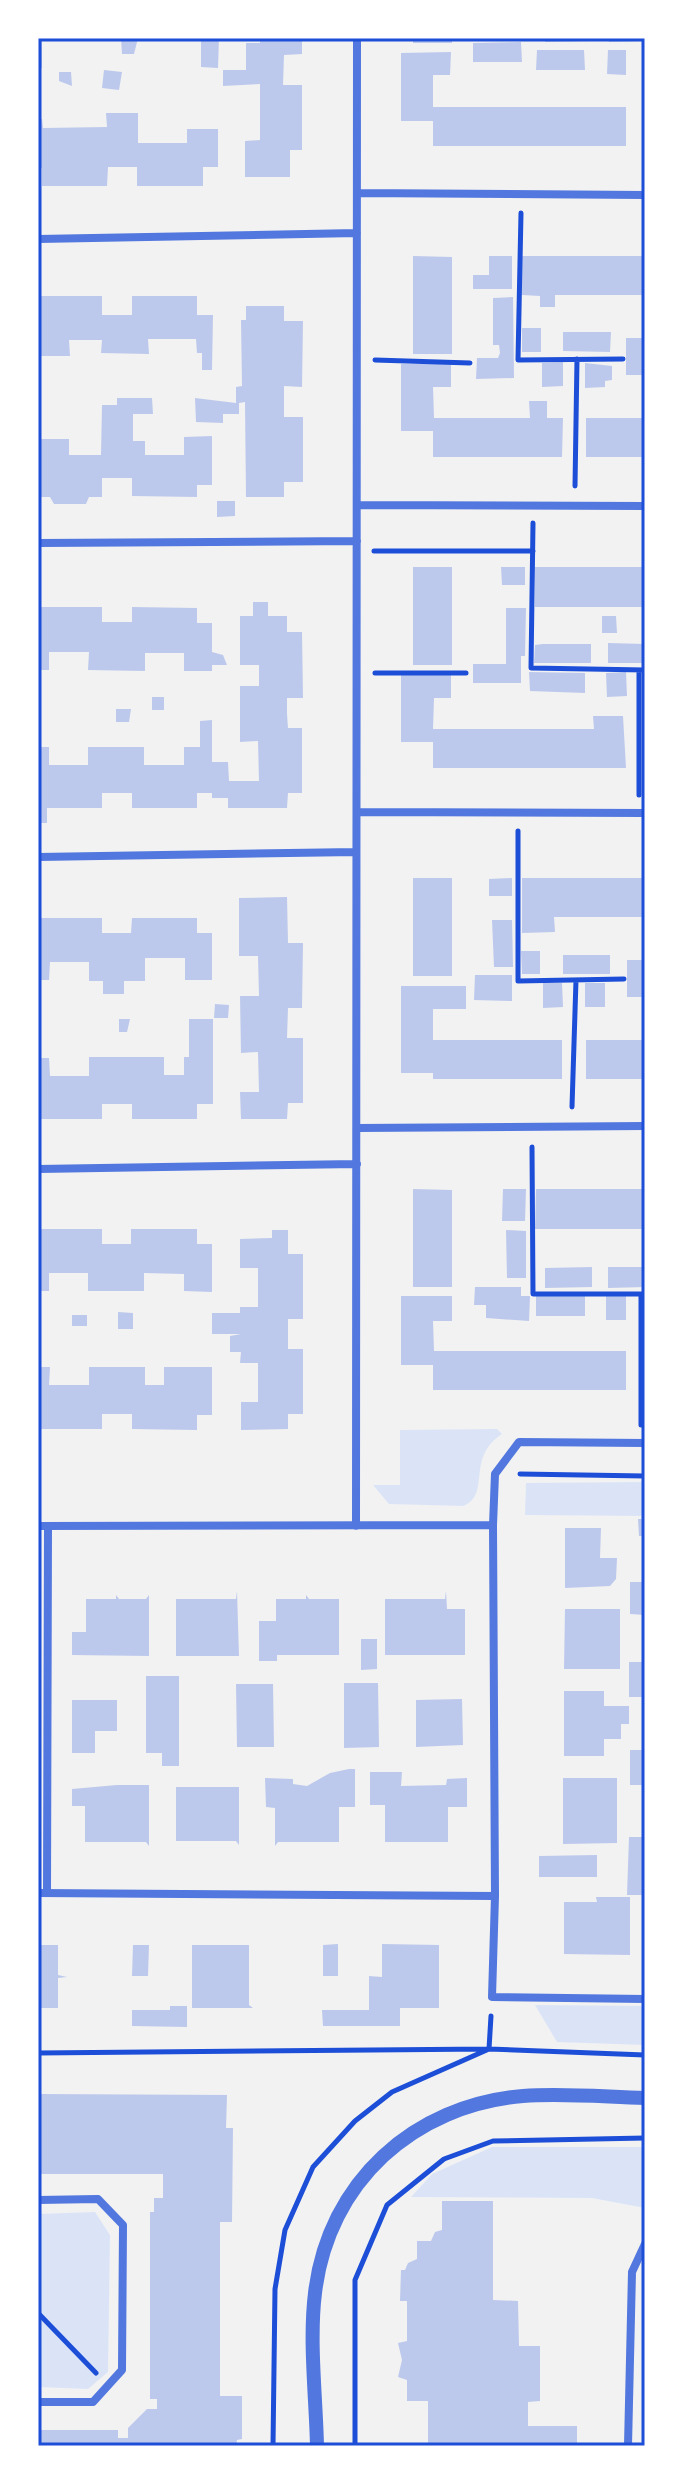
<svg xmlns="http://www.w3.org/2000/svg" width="683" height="2484" font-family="Commissioner,sans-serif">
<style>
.green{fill:#dbe4f7}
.building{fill:#bdc9ec}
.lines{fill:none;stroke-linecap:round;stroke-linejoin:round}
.path{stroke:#1d4ed8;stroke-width:5}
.minor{stroke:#5277de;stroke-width:8}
.tertiary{stroke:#5277de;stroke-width:14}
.neatline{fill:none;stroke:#1d4ed8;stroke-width:3}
</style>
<rect width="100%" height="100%" fill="#f2f2f2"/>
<path class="green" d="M497 1429 502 1434C465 1458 492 1495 463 1506L389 1504 373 1485H400V1430Z
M645 1482V1516L525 1515 526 1483Z
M535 2005 645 2006V2045L557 2042Z
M492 2147H645V2208L592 2198 411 2197 432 2174Z
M95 2212 110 2235 108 2372 88 2389 38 2387V2214Z"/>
<path class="building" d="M38 38H42V68H38Z
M121 38H138L134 54H122Z
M201 38H219L218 68 201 67Z
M260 38 302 39V54L284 55 283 85H302V150H290V177H245V141L260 140V84L223 86V70H246V43H260Z
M413 38H452V43H413Z
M545 38H592V41L545 42Z
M608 38H645V41L609 42Z
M521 42 522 62H473V43Z
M537 50H584L585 70H536Z
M608 50H626V75L607 74Z
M451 52 450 75H433V107H626V146H433V121H401V53Z
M104 70 122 72 119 90 102 88Z
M59 72H71L72 86 59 81Z
M106 113H138V143H187V129H218V167H203V186H137V167H108L107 186H42V168H38V119H42L43 128 107 127Z
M413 256 452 257V354H413Z
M489 256H512V289H473V275H489Z
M522 256H645V295H555V307H540V296L522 295Z
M38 296H102V315H132V296H197V315H213L212 370H202V353H197L196 339H148L149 354 101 353 102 340H69L70 356H38Z
M513 297 514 378 476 379 477 358H498L500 353 499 345H493V298Z
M246 306H284V321H303L302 387 284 386V417H303V482H284V497H246L245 402 239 403V414H223V423L196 422 195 398 236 403V387L242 386 241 320H246Z
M522 328H541V352H522Z
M563 332H611L610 352 563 351Z
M626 338H645V375H626Z
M563 362V386L542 387V363Z
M585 363 612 366V380L605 381V387L585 388Z
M401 364H451V387H433L434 418H530L529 401H547V418H563L562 457H433V431H401Z
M117 398H152L153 414H133V441H145V455H184V437L212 436V485H197V497L132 496V478H102V497H89L86 504H54L50 497H38V439H69V455H101L102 405H117Z
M586 418H645V457H586Z
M217 501H235V516L217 517Z
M413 567H452V665H413Z
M501 567H525V585H502Z
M535 567H645V607H535Z
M253 602H268V616H287V632H302L303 698H287V714L288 728H302V793H288L287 808H228V798H212V793H197V808H132V793H102V808H47V823H38V747H49V765H88V747H144V765H184V747H200V721L212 720V762H228L229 781H259L258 741 240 742V686H259V665H240V616H253Z
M38 607H102V622H132V607L197 608V623H212V652L223 655 227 665H212V671H184V653H145V671L88 670 89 652H49V670H38Z
M506 608H526L525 656H521V683H473V664H506Z
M602 616H616L617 633H602Z
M608 643 645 644V663H608Z
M543 644H591V663H534L535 645Z
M529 672 585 673V693L530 691Z
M626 672 627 696 607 697 606 673Z
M401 675H451V698H434L433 729H594L593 716H623L626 768H433V742H401Z
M152 697H164V710H152Z
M116 709H131L129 722H116Z
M413 878H452V976H413Z
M512 878V896H489V879Z
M522 878H645V917H554L555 932 522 933Z
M287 897 288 943H303L302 1008H288L287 1038H303V1103H288L287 1119H241L240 1092H259L258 1052 241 1053 240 996H259L258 956H239V898Z
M38 918H102V933H131L132 918H197V933H212V980H185V958H145V981H124V994H103V981H89V962H50L49 980H38Z
M492 920H512L513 967H494Z
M521 951H540V974H522Z
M563 955H610V974H563Z
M627 960H645V997H627Z
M475 975H512V1001L474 1000Z
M543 983H562L563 1007 543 1008Z
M585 983H605V1007H585Z
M401 986H466V1009H433V1040H562V1079H433V1073H401Z
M215 1004 229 1005 228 1018H214Z
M119 1019H130L127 1032H119Z
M189 1019H213V1104H197V1119H132V1104H102V1119H38V1058H49L50 1076H89V1057H164V1075H184V1057H189Z
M586 1040H645V1079H586Z
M413 1189 452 1190V1287H413Z
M503 1189H526L525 1221H502Z
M536 1189H645V1229H535Z
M38 1229H102V1244H131V1229H197V1244H212V1292L184 1291V1274L144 1273V1291H88V1273H49V1291H38Z
M272 1230H288V1254H303V1319H288V1349H303V1414H288V1429L241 1430V1402H258V1363H240L241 1352H230V1336L241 1334H212V1313H240V1307H258V1268H240V1239L272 1238Z
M506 1230 526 1231V1278H507Z
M592 1267V1287L545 1288V1268Z
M608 1267H645V1287L608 1288Z
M475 1287H521V1296H530L529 1321 486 1318V1305H474Z
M401 1296H452V1321H433L434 1351H626V1390H433V1365H401Z
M536 1296H585V1316H536Z
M606 1296H626V1320H606Z
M118 1312 133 1313V1329H118Z
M72 1315H87V1326H72Z
M38 1367H50L49 1385H89V1367H145V1385H164V1367H212V1415H197V1430L132 1429V1414H102V1429H38Z
M638 1519H645V1536H639Z
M565 1528H601L600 1558H617L616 1579 610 1586 565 1588Z
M630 1582H645V1615L630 1614Z
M237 1591 239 1656H176V1599H236Z
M446 1591 447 1609H465V1655H385V1599H445Z
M116 1595 119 1599H146L149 1595V1656L72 1655V1632H86V1599H116Z
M306 1595 309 1599H339V1655H277V1661H259V1621H276V1599H306Z
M565 1609H620V1669H564Z
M361 1639H377V1669L361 1670Z
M629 1662H645V1697H629Z
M146 1676H179V1766H162V1753H146Z
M344 1683H378L379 1747 344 1748Z
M236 1684H273L274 1747H237Z
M564 1691H604V1706H629V1724H621V1739H604V1756H564Z
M462 1699 463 1745 416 1747V1700Z
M72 1700H117V1731H95V1753H72Z
M630 1750H645V1785H630Z
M349 1769H355V1807H339V1842H278L275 1846V1808L266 1807 265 1778 293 1779V1784L307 1786 330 1773Z
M370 1772H402L401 1786 446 1785 447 1779 467 1778V1807H448V1842H385V1805H370Z
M563 1778H617V1843L563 1844Z
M117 1785H149V1846L146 1842H85V1806H72V1789Z
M176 1787H239V1845L236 1841H176Z
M629 1837H645V1895H627Z
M597 1855V1877H539V1856Z
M596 1897H630V1955L564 1954V1902H597Z
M338 1944V1976H323V1945Z
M382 1944 439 1945V2008H400V2026H323L322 2010H369V1976L382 1977Z
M38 1945H58V1975L67 1977 58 1978V2008H38Z
M133 1945H149L148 1976H132Z
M192 1945H249V2005L253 2008H192Z
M170 2006H187V2027L132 2026V2010H170Z
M41 2094 227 2095 226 2128H233L232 2222H220V2396H242V2439L237 2440 236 2446H38V2430H118V2438H128V2428L147 2409H157V2399H150V2212H154V2198H163V2174H41L38 2117Z
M442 2201H493V2300L518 2301 519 2346H540V2401L528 2402V2426H577V2446H398V2443H428V2401H407V2380L398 2377 402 2360 398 2343 407 2341V2301H400L401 2270H405L408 2263 417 2259V2241H431L435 2232 442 2230Z"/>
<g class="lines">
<path class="path" d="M521 213 518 360 623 359
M375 360 470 363
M575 486 577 359
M533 523 531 668 645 670
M374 551H533
M639 670V795
M375 673H466
M518 831V981L624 979
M572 1107 576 980
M532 1147 533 1294H645
M641 1294V1425
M520 1474 645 1476
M38 2053 489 2049 491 2016
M38 2313 96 2373
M273 2446 275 2289 285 2230 313 2167 355 2121 392 2092 489 2049 645 2055
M355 2446V2280L387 2205 444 2159 493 2141 645 2138"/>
<path class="minor" d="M357 193 645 195
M38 239 357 233
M357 505 645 506
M38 543 357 541
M357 812 645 813
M38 857 356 852
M357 1128 645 1126
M38 1169 357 1164
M493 1525 495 1896 492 1997 645 1999
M38 1526 493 1525 495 1474 519 1442 645 1443
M356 1526 357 38
M47 1892 48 1526
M38 1893 495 1896
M38 2200 98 2199 123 2225 122 2370 93 2402H38
M628 2446 632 2272 645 2244"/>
<path class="tertiary" d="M317 2446C316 2398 309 2341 315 2293 328 2182 414 2105 523 2096 563 2093 605 2097 645 2098"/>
</g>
<rect width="683" height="2484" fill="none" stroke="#ffffff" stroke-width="80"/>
<rect x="40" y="40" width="603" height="2404" class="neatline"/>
</svg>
